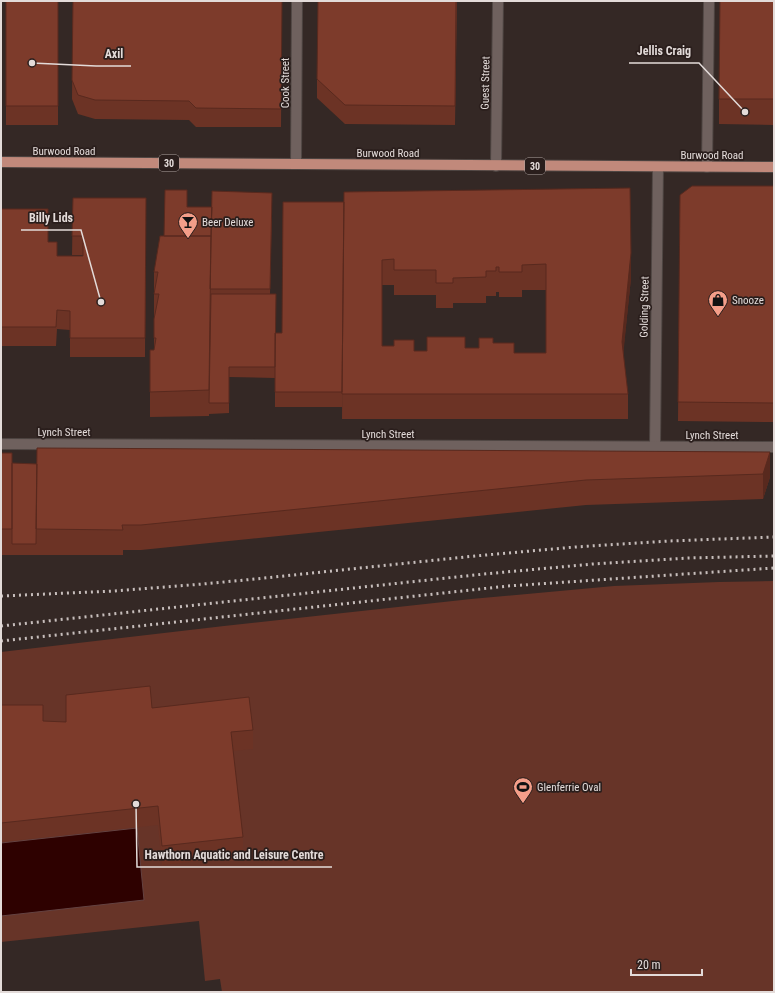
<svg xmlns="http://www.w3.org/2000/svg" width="775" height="993" font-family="'Roboto Condensed',sans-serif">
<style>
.green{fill:#673428}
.water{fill:#2e0100;stroke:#644241}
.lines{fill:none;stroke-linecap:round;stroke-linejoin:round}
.service-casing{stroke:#4f4643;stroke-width:12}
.minor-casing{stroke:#4f4643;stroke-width:12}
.tertiary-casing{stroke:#4f4643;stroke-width:12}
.primary-casing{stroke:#4f4643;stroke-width:12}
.service{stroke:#6f615e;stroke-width:10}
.minor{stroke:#6f615e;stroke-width:10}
.tertiary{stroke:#6f615e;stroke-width:10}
.primary{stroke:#c1897b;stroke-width:10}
.rail{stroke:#c7bebc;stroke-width:3;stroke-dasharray:2 4;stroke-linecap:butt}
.wall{fill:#6c3325;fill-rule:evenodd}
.shaded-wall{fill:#58291e}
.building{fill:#7d3b2b;stroke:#58291e;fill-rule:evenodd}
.labels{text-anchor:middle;stroke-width:3.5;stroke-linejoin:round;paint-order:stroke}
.shield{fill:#2a1e1c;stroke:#aca2a0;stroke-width:1}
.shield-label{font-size:10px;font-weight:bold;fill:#e3dbd9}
.street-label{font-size:11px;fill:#e3dbd9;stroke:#2a1e1c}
.poi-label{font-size:11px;fill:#e3dbd9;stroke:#2a1e1c;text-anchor:start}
.leader{fill:none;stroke:#e3dbd9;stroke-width:1.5}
.callout-dot{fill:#e3dbd9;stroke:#2a1e1c;stroke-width:1.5}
.callout-label{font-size:12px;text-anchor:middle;font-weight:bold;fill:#e3dbd9;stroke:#2a1e1c;stroke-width:3.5;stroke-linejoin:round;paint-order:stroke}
</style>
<rect width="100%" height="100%" fill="#342825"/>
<path class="green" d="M774 581V992H222L220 979 205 981 199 921 1 942V652L224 626 471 599 614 586 719 582Z"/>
<path class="water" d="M137 828 144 900 1 916V843Z"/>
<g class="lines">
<defs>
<path id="service" d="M296 164 297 1"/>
<path id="minor" d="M496 166 498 1
M707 167 709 1
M655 447 658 167"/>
<path id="tertiary" d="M1 444 774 447"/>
<path id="primary" d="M1 162 774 167"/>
</defs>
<use href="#service" class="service-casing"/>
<use href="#minor" class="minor-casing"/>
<use href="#tertiary" class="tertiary-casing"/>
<use href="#primary" class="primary-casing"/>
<use href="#service" class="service"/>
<use href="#minor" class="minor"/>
<use href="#tertiary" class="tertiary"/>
<use href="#primary" class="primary"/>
<path class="rail" d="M1 596 114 591 203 584 255 579 475 556 575 547 669 541 774 537
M1 626 484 574 593 564 688 558 774 556
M1 641 508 586 774 568"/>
</g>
<path class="wall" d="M6 1H58V125H6Z
M73 1H282L281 127H196L189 120 95 119 78 114 72 99Z
M457 1 455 125 345 124 317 98V79Z
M774 1V125L719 124V99Z
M774 186V422L678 421 680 195Z
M73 198H146L145 357H70V330L57 329 56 346H1V209L48 242 57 256H83V255H72Z
M283 202 631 278 623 353 628 394V419H342L343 296 342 407H275V367V378L229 377V413L209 414V412V416L150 417V350H154V272L164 236 187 207 272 208 270 294 275 333H282ZM382 285H394V295H436V308H453V303H486V296H496V292H499V297H522V290H546V353H514L493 343 479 348H465L427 351H414L382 346Z
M770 452V477L763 499 586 505 141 550H123V555H1V453L12 524 37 464Z
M1 705 43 721 66 722 152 708 253 730V749L233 751 243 837V856L162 865 158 825 1 842Z"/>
<path class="shaded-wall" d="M631 253V278L622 367V342Z
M770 452V477L763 499V474Z"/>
<path class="building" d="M6 1H58V106H6Z
M73 1H282L281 109 196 108 189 101 95 100 78 95 72 80Z
M318 1H456L455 106 345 105 317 79Z
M720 1H774V99H719Z
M692 186H774V403L678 402 680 195Z
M630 188 631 253 622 342 628 394H342L344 192ZM394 259V270H436V283H453V278L486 277V271H496V267H499V272H522V265L546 264V353H514V343H493V338H479V348H465V337H427V351H414V340H394V346H382V260Z
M165 190H187V207H212L211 236H164Z
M212 191 272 193 270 289H210Z
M73 198H146L145 338H70V311L57 310 56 327H1V209H48V242H57V256H83V236H72Z
M283 202H344L342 392H275V333H282Z
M160 236H211L209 390 150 392V350H154L156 338H154V319L159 294H154L158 272H154Z
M211 294H276L275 367H229V403H209Z
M37 448 770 452 763 474 586 480 141 525H122L123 530 36 529Z
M1 453H12V529H1Z
M12 463 37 464 36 544H12Z
M150 686 152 708 249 697 253 730 231 732 243 837 162 846 158 806 1 823V705H43V721L66 722V695Z"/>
<defs>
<symbol id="bar-pin" viewBox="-11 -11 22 30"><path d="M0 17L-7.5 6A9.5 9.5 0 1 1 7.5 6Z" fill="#f49e89" stroke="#2a1e1c"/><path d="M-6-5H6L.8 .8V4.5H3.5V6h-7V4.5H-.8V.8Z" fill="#111"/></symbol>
<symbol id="shop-pin" viewBox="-11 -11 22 30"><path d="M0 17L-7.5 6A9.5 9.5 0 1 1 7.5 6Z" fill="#f49e89" stroke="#2a1e1c"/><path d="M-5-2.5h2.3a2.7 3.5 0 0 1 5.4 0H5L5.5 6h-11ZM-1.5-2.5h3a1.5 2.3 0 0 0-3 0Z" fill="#111"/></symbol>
<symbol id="stadium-pin" viewBox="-11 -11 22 30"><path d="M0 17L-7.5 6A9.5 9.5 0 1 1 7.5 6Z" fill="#f49e89" stroke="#2a1e1c"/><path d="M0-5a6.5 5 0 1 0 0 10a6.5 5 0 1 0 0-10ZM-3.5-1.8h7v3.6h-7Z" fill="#111"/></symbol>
</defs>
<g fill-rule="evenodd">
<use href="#bar-pin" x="177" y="211" width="22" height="30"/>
<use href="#shop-pin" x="707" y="289" width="22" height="30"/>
<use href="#stadium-pin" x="512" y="776" width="22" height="30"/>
</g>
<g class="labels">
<g class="shield">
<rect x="159" y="155" width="20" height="16" rx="3"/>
<rect x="525" y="158" width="20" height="16" rx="3"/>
</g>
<g class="shield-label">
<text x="169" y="167">30</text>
<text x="535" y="170">30</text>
</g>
<g class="street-label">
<text transform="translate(285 83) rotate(-90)" y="4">Cook Street</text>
<text transform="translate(485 83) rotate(-89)" y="4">Guest Street</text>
<text x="64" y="155">Burwood Road</text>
<text x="388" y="157">Burwood Road</text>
<text x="712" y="159">Burwood Road</text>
<text transform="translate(644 307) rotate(-89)" y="4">Golding Street</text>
<text x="64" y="436">Lynch Street</text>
<text x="388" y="438">Lynch Street</text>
<text x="712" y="439">Lynch Street</text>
</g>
<g class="poi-label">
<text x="202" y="226">Beer Deluxe</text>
<text x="732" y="304">Snooze</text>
<text x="537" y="791">Glenferrie Oval</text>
</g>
</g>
<path class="leader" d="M745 112L699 63H629M32 63L96 66H131M101 302L81 230H21M136 804L137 867H332"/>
<g class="callout-dot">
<circle cx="745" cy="112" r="4"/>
<circle cx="32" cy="63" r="4"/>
<circle cx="101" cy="302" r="4"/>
<circle cx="136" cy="804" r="4"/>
</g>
<g class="callout-label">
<text x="664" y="55">Jellis Craig</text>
<text x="114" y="58">Axil</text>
<text x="51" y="222">Billy Lids</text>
<text x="234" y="859">Hawthorn Aquatic and Leisure Centre</text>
</g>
<rect width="775" height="993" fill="none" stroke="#e3dbd9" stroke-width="4"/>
<path d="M631 969v6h71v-6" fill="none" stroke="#e3dbd9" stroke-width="2"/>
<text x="637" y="969" font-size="12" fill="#e3dbd9" stroke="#2a1e1c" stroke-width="3" paint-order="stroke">20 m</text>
</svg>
